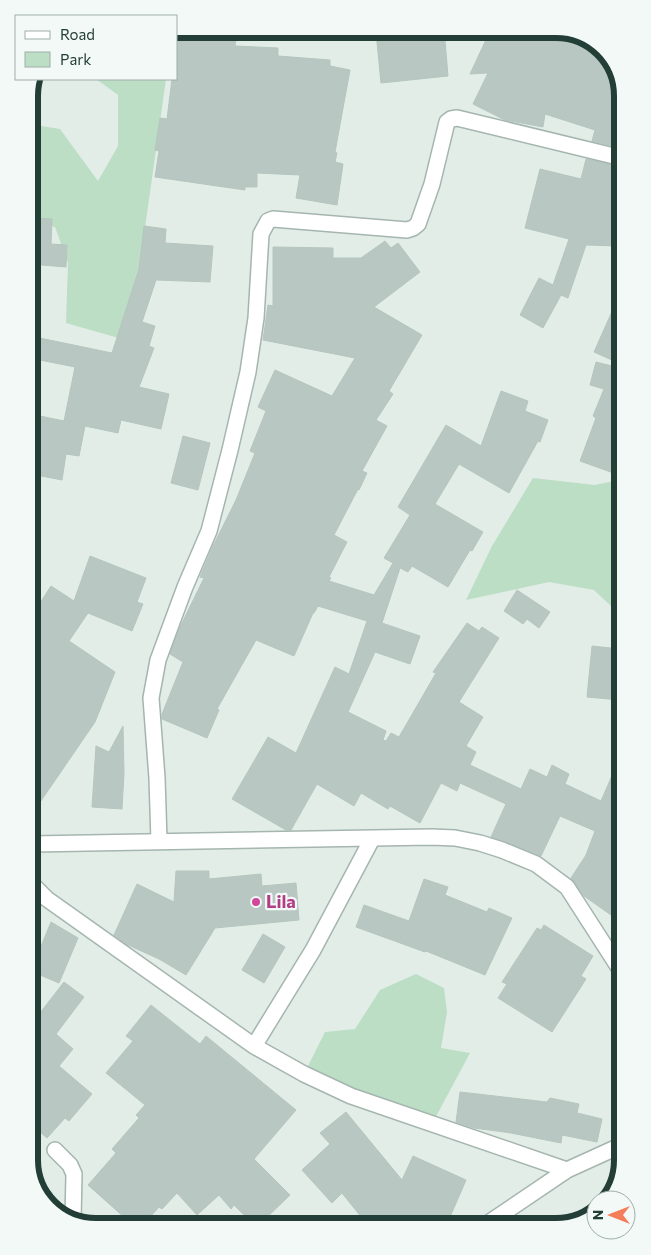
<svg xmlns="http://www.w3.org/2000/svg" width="651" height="1255" font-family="Commissioner,sans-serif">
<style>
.green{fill:#bbdec4}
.building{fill:#b8c7c1;stroke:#b5c6bf}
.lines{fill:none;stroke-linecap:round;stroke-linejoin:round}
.minor-casing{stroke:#a5b5af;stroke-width:18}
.tertiary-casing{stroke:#a5b5af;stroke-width:18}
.minor{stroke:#fff;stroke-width:15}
.tertiary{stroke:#fff;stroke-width:15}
.hotel-dot{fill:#d1479c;stroke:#f3f9f6;stroke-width:2}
.labels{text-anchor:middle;stroke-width:4.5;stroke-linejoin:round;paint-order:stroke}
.hotel-label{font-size:18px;font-weight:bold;fill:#b23c85;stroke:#f3f9f6;text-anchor:start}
.rim{fill:none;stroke:#223e36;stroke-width:6}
</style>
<rect width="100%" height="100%" fill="#e2ede8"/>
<path class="green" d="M96 79H166L129 341 66 323 68 263 55 227 29 221V124L60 129 98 181 118 146V95Z
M533 478 595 485 619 480 620 606H611L594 590 549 582 466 600 492 546Z
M416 974 444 988 447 1012 441 1048 470 1053 432 1124 304 1074 325 1032 355 1029 380 990Z"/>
<path class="building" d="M197 29H237L235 46 278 48V56L330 60V66L350 70 335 152 337 153 335 162 343 164 337 205 296 198 300 175 257 173V187H245V190L155 177 159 151 155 150 160 118 167 119 172 79H176V37L196 40Z
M388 29H444L448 76 381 83 376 32 388 31Z
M491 29H561L596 42 617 70 618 147 592 141 595 130 545 114 543 127 505 120 473 104 488 73 470 74Z
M586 159 618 166V246L586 245 568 298 561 295 543 328 520 315 539 278 553 285 569 239 525 228 540 169 581 179Z
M31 218 52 219 51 244 67 245 66 267 30 264 29 226Z
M144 226 166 229 165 243 213 246 210 282 156 280 142 322 155 326 149 346 154 348 139 387 169 394 161 429 121 420 118 433 85 426 79 456 66 454 62 480 31 474 30 430 37 432 40 416 64 421 75 367 30 358V336L112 353 139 269Z
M385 241 391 248 398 243 420 272 374 307 422 335 389 391 393 394 376 420 387 426 362 471 367 473 359 490 358 489 334 535 347 542 329 577 331 578 329 581 374 595 393 563 384 558 410 515 398 507 446 425 481 446 501 391 528 401 525 411 548 420 540 442 538 441 509 493 459 464 435 504 483 532 472 551 470 550 448 587 412 566 408 572 400 568 382 623 420 636 410 664 375 652 348 712 386 731 383 740 386 741 391 733 399 737 436 673 433 672 467 623 479 631 482 627 499 638 459 702 483 717 466 746 476 752 470 765 521 789 530 769 547 777 552 765 569 774 565 784 601 801 620 757 621 922 584 896 571 878 586 855 595 831 560 816 541 856 491 837 506 804 460 783 457 791 441 783 420 823 390 806 388 809 361 793 354 806 317 784 291 830H286L232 799 268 737 296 753 335 667 349 674 367 621 318 606 314 613H313L294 656 256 640 217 709 219 710 207 738 162 719V714L183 662 170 654 181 625 204 578 200 577 213 546 236 500 255 453 250 451 266 411 258 407 275 370 332 396 355 358 263 340 268 305 273 306V247L333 248V258H361Z
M618 298 619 350 617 354H619V475L580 461 596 418 593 416 604 389 590 385 596 362 612 366 614 361 594 352Z
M183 436 210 443 198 490 171 483Z
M90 556 146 578 137 602 143 604 132 631 88 613 69 641 115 672 95 722 32 814 31 617 51 586 74 601Z
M517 590 550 612 539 628 527 619 523 624 504 611Z
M592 646 620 649V700L587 697Z
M123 726 124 773 122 809 92 807 96 746 109 752Z
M176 871H209V879L261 874 262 886 296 883 299 920 215 928 186 975 159 959 126 944 114 935 137 884 174 902Z
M424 879 448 887 445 895 487 912 489 908 512 918 485 975 426 951 425 952 356 927 364 905 409 921Z
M51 922 78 938 59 983 33 972V966Z
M544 925 593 956 581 976 586 979 552 1032 498 998 507 984 502 982 537 928 541 930Z
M263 934 285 947 264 983 242 970Z
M64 982 84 997 56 1034 73 1049 59 1066 92 1094 69 1121 65 1118 47 1138 33 1126V1022Z
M151 1005 200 1044 206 1036 296 1110 254 1159 290 1195 260 1224H253L234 1205 231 1209 219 1195 197 1215 177 1193 162 1209 159 1207 142 1226H134L88 1185 116 1153 112 1149 139 1118 136 1115 145 1105 106 1073 133 1041 126 1036Z
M460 1092 547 1102 550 1098 579 1104 577 1113 602 1119 597 1142 562 1135 561 1143 511 1133 474 1128 456 1122Z
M346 1112 402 1180 413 1156 466 1180 450 1217 442 1223H366L342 1193 332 1203 302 1170 330 1144 320 1133Z"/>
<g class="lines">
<defs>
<path id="minor" d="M159 841 157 778 151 698 158 660 185 587 209 531 230 450 248 372 256 318 261 234 268 221 273 219 407 230 413 228 418 224 432 184 447 122 451 119 457 118 618 157
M32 884 47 899 254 1046 304 1074 351 1096 567 1170
M254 1046 313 950 372 839
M55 1150 70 1165 74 1174 73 1220
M490 1222 567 1170 622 1145"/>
<path id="tertiary" d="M32 844 432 837 455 838 480 843 502 850 536 864 567 887 621 971"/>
</defs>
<use href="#minor" class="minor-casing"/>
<use href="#tertiary" class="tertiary-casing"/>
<use href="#minor" class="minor"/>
<use href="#tertiary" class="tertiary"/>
</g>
<circle class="hotel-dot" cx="256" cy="902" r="5"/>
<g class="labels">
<g class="hotel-label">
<text x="266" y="908">Lila</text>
</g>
</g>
<path d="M0 0H651V1255H0ZM96 38H556A58 58 0 0 1 614 96V1160A58 58 0 0 1 556 1218H96A58 58 0 0 1 38 1160V96A58 58 0 0 1 96 38Z" fill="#f3f9f6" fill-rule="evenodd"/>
<path class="rim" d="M96 38H556A58 58 0 0 1 614 96V1160A58 58 0 0 1 556 1218H96A58 58 0 0 1 38 1160V96A58 58 0 0 1 96 38Z"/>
<rect x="15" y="15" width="162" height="65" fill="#f3f9f6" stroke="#9faea9"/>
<rect x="25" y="31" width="25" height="8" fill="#ffffff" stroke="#9faea9"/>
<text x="60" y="40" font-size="15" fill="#223e36">Road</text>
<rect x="25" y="52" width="25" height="15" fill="#bbdec4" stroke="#9faea9"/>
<text x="60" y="65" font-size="15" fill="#223e36">Park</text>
<g transform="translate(611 1215) rotate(270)"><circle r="24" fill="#f3f9f6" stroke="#9faea9"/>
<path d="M0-4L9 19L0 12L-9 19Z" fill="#f47e59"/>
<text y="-8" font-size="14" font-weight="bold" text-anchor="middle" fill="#223e36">N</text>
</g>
</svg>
